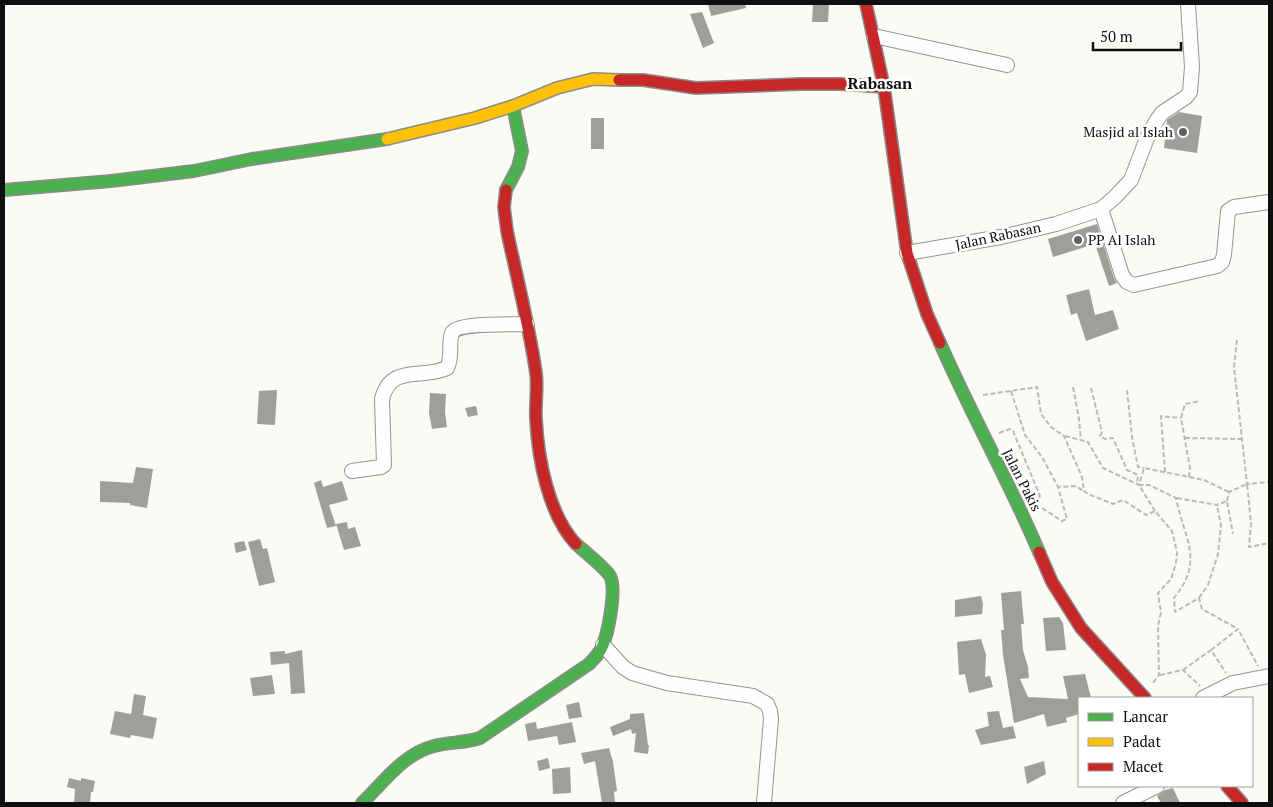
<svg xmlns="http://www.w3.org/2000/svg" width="1273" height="807" font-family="'PT Serif',serif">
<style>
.building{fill:#9f9e9b}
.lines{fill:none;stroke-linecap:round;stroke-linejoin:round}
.street-casing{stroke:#959593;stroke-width:16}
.fast-casing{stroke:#8c8c8a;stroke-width:14}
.slow-casing{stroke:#8c8c8a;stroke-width:14}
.jam-casing{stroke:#8c8c8a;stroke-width:14}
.path{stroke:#b9b9b8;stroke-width:2;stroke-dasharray:5 2.5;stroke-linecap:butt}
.street{stroke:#fefefe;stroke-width:14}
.fast{stroke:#4caf50;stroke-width:11}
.slow{stroke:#ffc107;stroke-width:11}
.jam{stroke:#c62828;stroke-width:11}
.poi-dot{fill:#626260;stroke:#fff;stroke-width:2}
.labels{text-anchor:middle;stroke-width:5;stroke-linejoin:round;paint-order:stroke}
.poi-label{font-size:14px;fill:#0f0f0f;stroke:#fff;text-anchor:end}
.street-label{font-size:14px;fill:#0f0f0f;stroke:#fff}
.quarter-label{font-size:16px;font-weight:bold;fill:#0f0f0f;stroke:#fff}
</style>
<rect width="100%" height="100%" fill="#fbfbf6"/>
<path class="building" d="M708 4H745L746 8 711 16Z
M813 4H829L828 22H812Z
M702 12 714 43 703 48 690 14Z
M1179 112 1202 116 1197 153 1164 148 1167 120Z
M591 118H604V149H591Z
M1097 224 1114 278 1117 283 1109 286 1095 244 1053 257 1048 239Z
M1089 289 1095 315 1113 310 1119 329 1086 341 1077 313 1071 315 1066 295Z
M277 390 275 425 257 424 259 391Z
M430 393 446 394 445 412 447 427 432 429 429 413Z
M476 406 478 415 468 417 465 408Z
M136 467 153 469 147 508 130 505V503L100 502V481L133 483Z
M321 480 323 487 342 481 348 500 329 505 336 526 327 528 314 483Z
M347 522 348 529 355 527 361 546 344 550 336 524Z
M260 539 263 549 267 548 275 582 259 586 248 542Z
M244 541 247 550 236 553 234 543Z
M1021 591 1024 624H1021L1023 650 1028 667 1029 678 1020 679 1028 697 1068 699 1063 676 1085 674 1091 698H1079V714L1066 718 1067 722 1047 727 1044 714 1014 723 1003 655 1001 630H1004L1001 593Z
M981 596 983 604 982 614 955 617V600Z
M1059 617 1063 623 1066 650 1046 651 1043 618Z
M981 639 986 655 985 677 990 676 993 687 969 693 965 674 959 675 957 642Z
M302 650 305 693 291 694 289 663 271 665 270 652 285 651V654Z
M272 675 275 694 253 696 250 678Z
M134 694 146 696 143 715 157 718 153 739 131 735 130 738 110 734 115 711 131 714Z
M579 702 582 717 569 719 566 705Z
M999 711 1003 728 1013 726 1016 738 981 745 975 730 989 726 987 712Z
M644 713 648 745H649L648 754 634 752 636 733 632 734 631 729 613 736 610 727 630 719V714Z
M536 722 537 729 572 722 576 742 559 745 557 736 528 741 525 724Z
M609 748 613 762 617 791 614 792 615 803H602L595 761 584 764 581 753Z
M548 758 550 768 539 771 537 761Z
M1044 761 1046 774 1027 784 1024 767Z
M570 767 571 793 553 794 552 769Z
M69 778 81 781V778L95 781 93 792H91L90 803H74L75 789 67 787Z
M1173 788 1180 803H1161L1157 796 1165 790Z"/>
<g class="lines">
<defs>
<path id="street" d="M874 36 1007 65
M1101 209 1122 275 1127 282 1134 285 1217 266 1222 262 1224 255 1228 211 1234 207 1269 202
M907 253 1001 237 1056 224 1101 209 1115 197 1131 180 1147 138 1157 120 1162 113 1186 97 1190 92 1192 67 1188 4
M352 471 381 467 384 465 382 399C391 363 422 380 447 368 453 357 448 344 452 333 457 322 514 325 527 324
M603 645 623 667 632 673 667 683 753 696 767 704 770 711 771 719 764 803
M1203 698 1233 683 1269 676
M1123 803 1157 786"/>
<path id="fast" d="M4 190 111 181 194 171 252 159 387 139
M506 190 518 167 522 151 513 106
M940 343C971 414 1009 481 1039 552
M362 803C384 782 403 754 434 746 449 742 465 743 480 738L589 664C595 658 600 653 603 645 608 632 617 589 610 576 606 569 583 550 576 544"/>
<path id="slow" d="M387 139 475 118 513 106 557 88 593 79 619 80"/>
<path id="jam" d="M866 4 884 87 907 253 927 314 940 343
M619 80H643L696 88 800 84H841L884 87
M506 190 504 207 507 231C517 278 529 325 536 373 538 388 535 404 536 419 538 458 548 514 576 544
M1039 552 1052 582 1081 628 1145 698
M1227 786 1242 803"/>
</defs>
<use href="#street" class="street-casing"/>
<use href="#fast" class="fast-casing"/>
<use href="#slow" class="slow-casing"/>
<use href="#jam" class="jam-casing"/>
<path class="path" d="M1237 340 1234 367 1247 484 1269 482
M1073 387 1079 419 1081 441
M1091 388 1102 432 1100 436 1105 439 1113 438 1127 470 1138 475 1137 484
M1127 390 1132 437 1138 467 1144 468
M1011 391 1025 435 1042 457 1058 487
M983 395 1037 387 1041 414 1051 427 1064 436 1082 477 1084 491 1088 494 1113 504 1123 500 1146 515 1155 511 1172 531 1177 552 1176 563 1171 579 1158 593 1161 612 1158 626 1159 675 1152 684
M999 433 1010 429 1013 431 1040 496 1035 501
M1065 436 1088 442 1103 468 1139 485 1144 468 1204 480 1229 492
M1185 438 1241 439
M1165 472 1161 416 1181 418
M1189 477 1190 468 1181 418 1185 404 1200 401
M1177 498 1217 505 1227 501 1233 534
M1227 501 1229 492 1247 484 1251 523 1249 547 1269 543
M1036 504 1062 521 1067 519 1058 487 1075 486 1084 491
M1155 511 1139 485H1149L1176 498C1184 539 1205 560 1174 598L1175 612 1199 598 1202 609 1238 629
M1199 598 1208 585 1218 554 1221 526 1217 505
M1211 650 1238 629 1258 666
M1183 670 1211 650 1226 673
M1160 675 1183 670 1200 686"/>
<use href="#street" class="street"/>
<use href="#fast" class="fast"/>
<use href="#slow" class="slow"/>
<use href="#jam" class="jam"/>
</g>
<g class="poi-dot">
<circle cx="1183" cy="132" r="5"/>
<circle cx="1078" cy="240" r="5"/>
</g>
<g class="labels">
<g class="poi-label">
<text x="1173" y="137">Masjid al Islah</text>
<text x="1088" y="245" text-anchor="start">PP Al Islah</text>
</g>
<g class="street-label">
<text transform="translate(998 236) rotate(-12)" y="5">Jalan Rabasan</text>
<text transform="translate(1022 480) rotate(63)" y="5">Jalan Pakis</text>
</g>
<g class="quarter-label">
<text x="880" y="89">Rabasan</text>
</g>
</g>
<rect width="1273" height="807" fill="none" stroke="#0f0f0f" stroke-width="10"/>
<rect x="1078" y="697" width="175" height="90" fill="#ffffff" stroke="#9f9f9f"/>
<rect x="1088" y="713" width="25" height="8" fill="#4caf50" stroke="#9f9f9f"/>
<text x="1123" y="722" font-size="15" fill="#0f0f0f">Lancar</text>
<rect x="1088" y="738" width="25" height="8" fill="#ffc107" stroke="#9f9f9f"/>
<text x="1123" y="747" font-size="15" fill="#0f0f0f">Padat</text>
<rect x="1088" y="763" width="25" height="8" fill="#c62828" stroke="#9f9f9f"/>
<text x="1123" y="772" font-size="15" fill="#0f0f0f">Macet</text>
<path d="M1093 42v8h88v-8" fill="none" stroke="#0f0f0f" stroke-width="2.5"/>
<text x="1100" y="42" font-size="15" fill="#0f0f0f" stroke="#ffffff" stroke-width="4" paint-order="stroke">50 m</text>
</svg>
